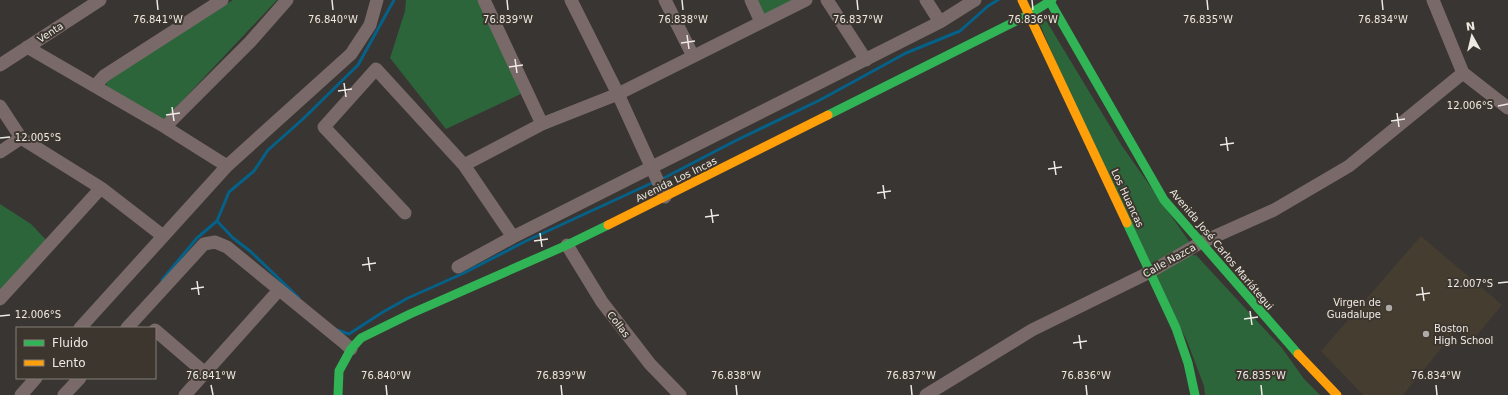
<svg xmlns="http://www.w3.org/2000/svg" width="1508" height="395" font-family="'DejaVu Sans',sans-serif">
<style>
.built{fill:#463d31}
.green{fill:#2d653a}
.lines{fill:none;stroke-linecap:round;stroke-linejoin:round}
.stream{stroke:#056188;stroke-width:3}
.street{stroke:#796968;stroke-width:13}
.fast{stroke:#30b455;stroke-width:9}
.slow{stroke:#ff9f0a;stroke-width:9}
.ticks{fill:none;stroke:#ede9e4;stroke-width:1.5}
.poi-dot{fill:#aeaaa6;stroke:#3c362e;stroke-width:1.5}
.labels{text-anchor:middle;stroke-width:4;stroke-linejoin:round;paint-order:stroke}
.street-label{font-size:10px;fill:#ede9e4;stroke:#3c362e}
.poi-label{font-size:10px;fill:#ede9e4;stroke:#3c362e;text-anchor:end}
.ticks-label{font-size:10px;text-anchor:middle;fill:#ede9e4;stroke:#3c362e;stroke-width:4;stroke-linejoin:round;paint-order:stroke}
</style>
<rect width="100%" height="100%" fill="#383532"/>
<path class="built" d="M1421 236 1502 305 1473 340 1458 328 1403 395H1363L1321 351Z"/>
<path class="green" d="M233 0H277L164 120 110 89 106 85 107 81 112 75Z
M406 0H478L523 93 446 129 390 58 405 11Z
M755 0H796L763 17Z
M1044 19 1047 22 1122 146 1191 244 1144 267 1038 20Z
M0 204 31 224 49 243 0 295Z
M1196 255 1282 348 1304 379 1320 395H1205L1204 386 1187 341 1156 277 1162 268 1186 256Z"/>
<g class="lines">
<path class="stream" d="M662 179 735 141 820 100 906 53 960 31 988 6 998 0
M217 221 233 238 250 251 299 298
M162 280 197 238 217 221 229 192 254 171 268 150 303 119 358 65 394 0
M337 330 349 334 383 312 408 298 464 273 526 241 654 182"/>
<path class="street" d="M484 0 542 124
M571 0 618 94 665 197
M665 0 693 56
M751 0 761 22
M827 0 866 60
M926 0 940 22
M1433 0 1463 73 1508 108
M27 47 165 127 227 166
M0 65 100 0
M95 86 104 76 222 0
M0 106 21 138 101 188 163 236
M165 127 250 42 287 0
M0 152 21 138
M464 165 542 124 618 94 806 0
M405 213 324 127 376 69 464 165 513 237
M567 245 602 302 650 364 680 395
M458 267 513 237 940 22 975 0
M0 299 101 188
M80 328 227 166 351 54 370 25 377 0
M127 328 204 244 215 242 227 247 342 341 351 349
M155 330 205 373
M21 395 36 378
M64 395 80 378
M185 395 279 290
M926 395 1032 330 1150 272 1200 243 1274 210 1349 166 1463 73"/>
<path class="fast" d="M1049 0 1164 200 1298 354
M828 115 1028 15 1052 0
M1127 223 1176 328 1188 363 1195 395
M338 395 339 371 351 349 361 338 410 314 567 245 608 225"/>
<path class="slow" d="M1022 0 1127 223
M608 225 828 115
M1298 354 1337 395"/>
</g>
<path class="ticks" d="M157 0 158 10M332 0 333 10M507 0 508 10M682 0 683 10M857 0 858 10M1032 0 1033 10M1207 0 1208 10M1382 0 1383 10M687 35 689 49M681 43 695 41M515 59 517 73M509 67 523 65M344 83 346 97M338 91 352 89M1498 106 1508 104M172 107 174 121M1397 113 1399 127M166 115 180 113M1391 121 1405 119M1226 137 1228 151M0 138 10 137M1220 145 1234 143M1054 161 1056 175M1048 169 1062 167M883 185 885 199M877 193 891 191M711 209 713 223M705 217 719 215M540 233 542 247M534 241 548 239M368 257 370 271M362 265 376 263M197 281 199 295M1498 283 1508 282M1422 287 1424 301M191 289 204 287M1416 295 1430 293M1250 311 1252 325M0 316 10 315M1244 319 1258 317M1079 335 1081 349M1073 343 1087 341M211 385 213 395M386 385 387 395M561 385 562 395M736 385 737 395M911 385 912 395M1086 385 1087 395M1261 385 1262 395M1436 385 1437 395"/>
<g class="poi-dot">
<circle cx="1389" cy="308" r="4"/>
<circle cx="1426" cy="334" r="4"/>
</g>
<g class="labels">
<g class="street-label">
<text transform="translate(50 32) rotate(-33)" y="4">Venta</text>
<text transform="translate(676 179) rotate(-26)" y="4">Avenida Los Incas</text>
<text transform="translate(1128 198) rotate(65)" y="4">Los Huancas</text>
<text transform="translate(1222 249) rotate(50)" y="4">Avenida José Carlos Mariátegui</text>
<text transform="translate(1169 260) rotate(-29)" y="4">Calle Nazca</text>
<text transform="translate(619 324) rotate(52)" y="4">Collas</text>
</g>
<g class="poi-label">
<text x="1381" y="306">Virgen de<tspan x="1381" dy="12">Guadalupe</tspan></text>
<text x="1434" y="332" text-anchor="start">Boston<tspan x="1434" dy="12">High School</tspan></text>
</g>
</g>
<g class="ticks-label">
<text x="158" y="23">76.841°W</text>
<text x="333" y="23">76.840°W</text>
<text x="508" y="23">76.839°W</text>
<text x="683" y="23">76.838°W</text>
<text x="858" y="23">76.837°W</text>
<text x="1033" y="23">76.836°W</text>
<text x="1208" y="23">76.835°W</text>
<text x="1383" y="23">76.834°W</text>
<text x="1470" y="109">12.006°S</text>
<text x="38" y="141">12.005°S</text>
<text x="1470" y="287">12.007°S</text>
<text x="38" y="318">12.006°S</text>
<text x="211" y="379">76.841°W</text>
<text x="386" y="379">76.840°W</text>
<text x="561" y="379">76.839°W</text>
<text x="736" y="379">76.838°W</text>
<text x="911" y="379">76.837°W</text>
<text x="1086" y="379">76.836°W</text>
<text x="1261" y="379">76.835°W</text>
<text x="1436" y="379">76.834°W</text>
</g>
<rect x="16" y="327" width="140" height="52" fill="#3c362e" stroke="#837e77"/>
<rect x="24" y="340" width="20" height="6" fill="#30b455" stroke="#837e77"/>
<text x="52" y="347" font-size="12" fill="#ede9e4">Fluido</text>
<rect x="24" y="360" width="20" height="6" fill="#ff9f0a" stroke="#837e77"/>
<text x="52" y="367" font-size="12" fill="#ede9e4">Lento</text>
<g transform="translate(1472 36) rotate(352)" stroke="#3c362e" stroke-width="3" paint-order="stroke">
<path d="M0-3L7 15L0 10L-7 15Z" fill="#ede9e4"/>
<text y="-6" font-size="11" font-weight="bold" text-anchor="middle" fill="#ede9e4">N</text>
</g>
</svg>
